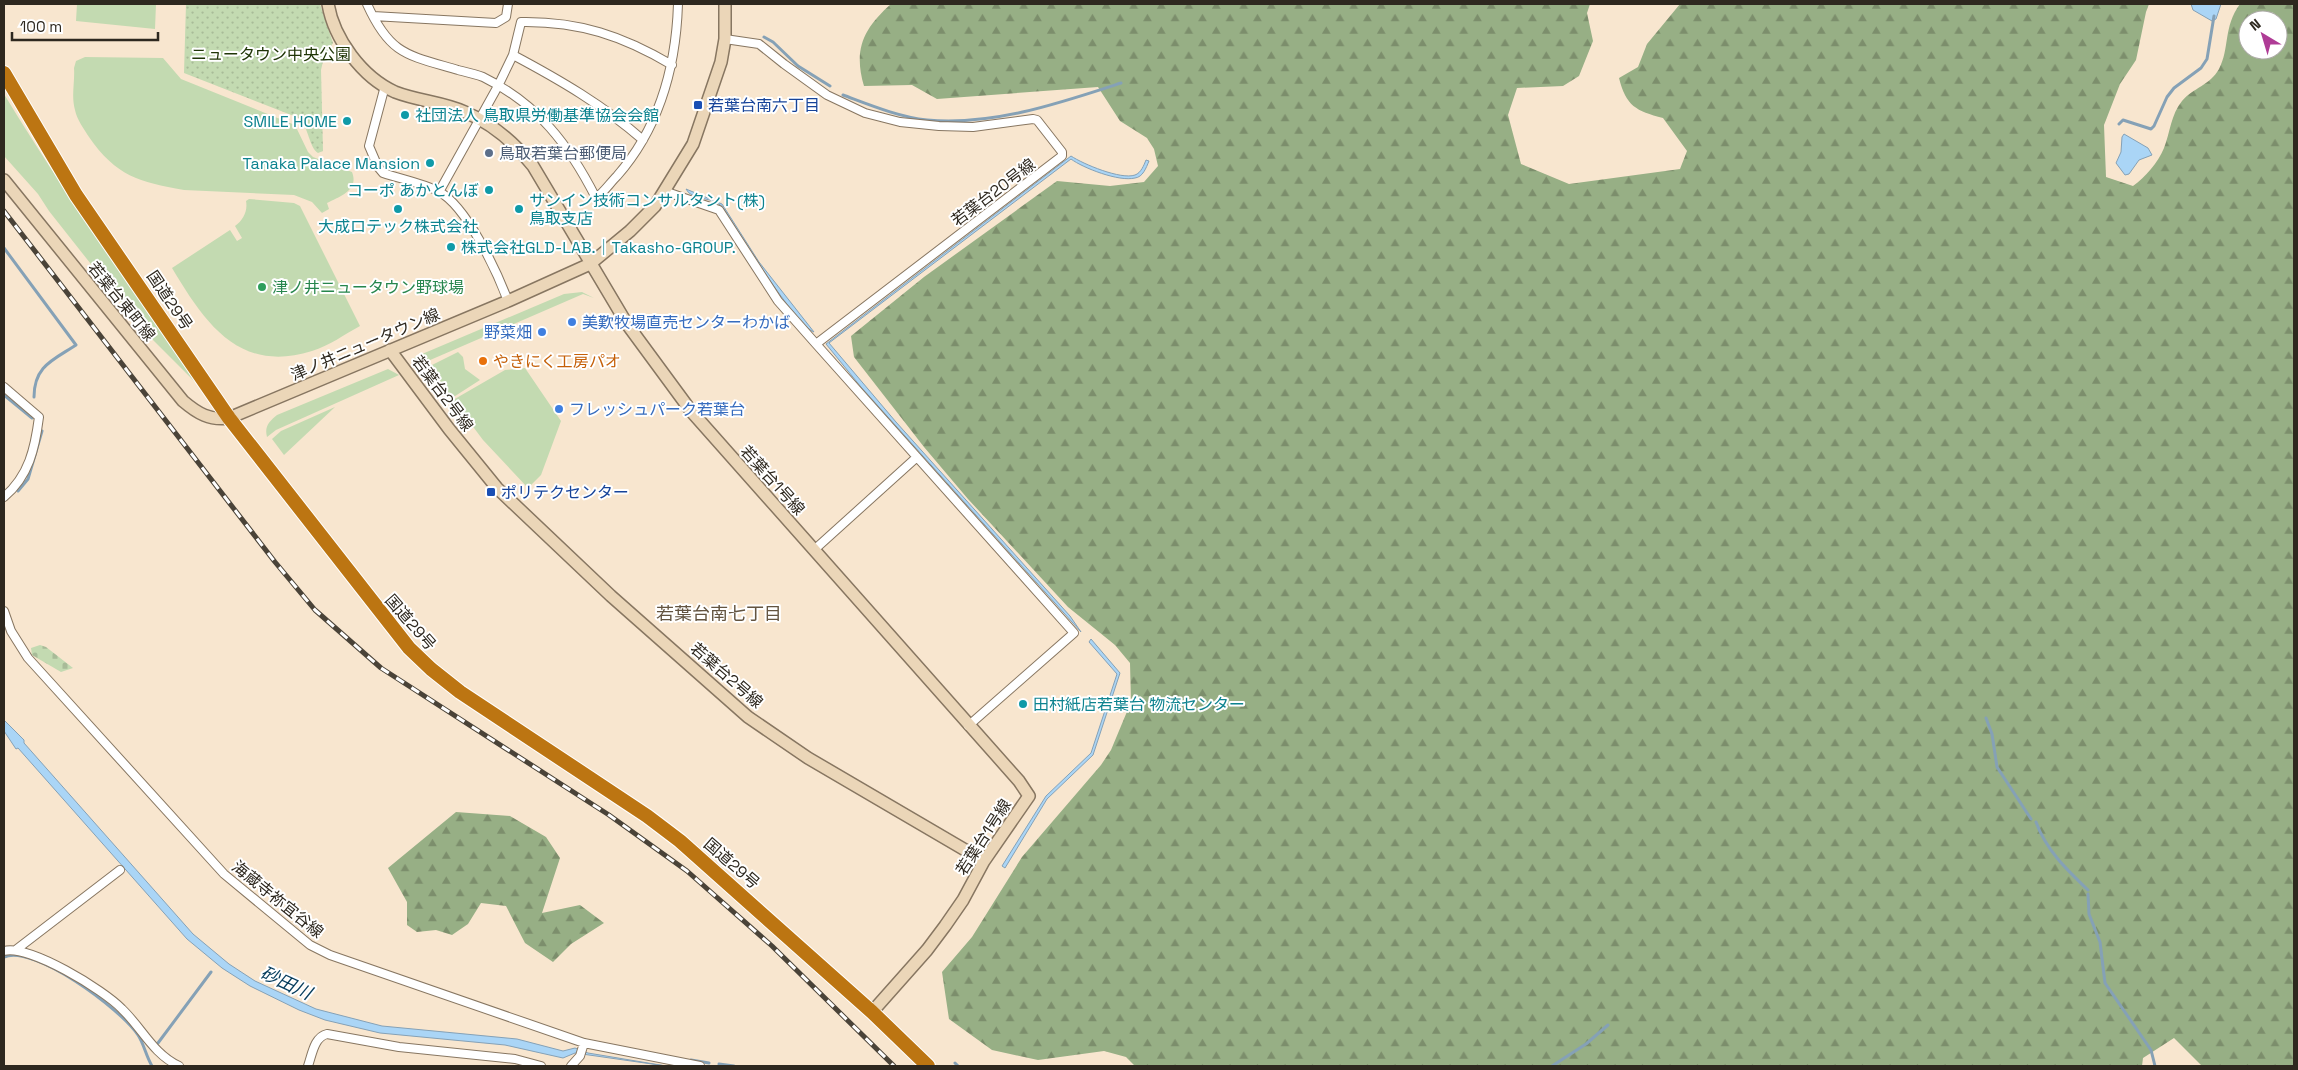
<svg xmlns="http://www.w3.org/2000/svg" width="2298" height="1070" font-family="'Space Grotesk','Noto Sans JP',sans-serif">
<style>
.grass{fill:#c3dab1}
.forest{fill:url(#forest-firs);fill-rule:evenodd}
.cemetery{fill:url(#cemetery-stones)}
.park{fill:url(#park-dots)}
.water{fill:#aad5f6;stroke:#85a1b6}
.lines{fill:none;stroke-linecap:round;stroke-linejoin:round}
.stream{stroke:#85a1b6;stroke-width:3}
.street-casing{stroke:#877661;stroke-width:10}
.secondary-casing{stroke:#877661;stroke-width:14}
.highway-casing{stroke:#fff;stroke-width:16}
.street{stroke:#fff;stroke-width:8}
.secondary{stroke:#ebd6b8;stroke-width:11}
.highway{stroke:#bc7512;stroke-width:14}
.rail-casing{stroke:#4a4338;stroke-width:5}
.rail{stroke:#fff;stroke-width:3;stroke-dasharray:9;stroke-linecap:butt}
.transit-dot{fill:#1a4fb4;stroke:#fff;stroke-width:2}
.culture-dot{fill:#0f9aa8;stroke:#fff;stroke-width:2}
.service-dot{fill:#5c6f8a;stroke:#fff;stroke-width:2}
.leisure-dot{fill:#2e9e5b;stroke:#fff;stroke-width:2}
.shop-dot{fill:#3f7fe0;stroke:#fff;stroke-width:2}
.food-dot{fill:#e8710a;stroke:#fff;stroke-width:2}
.labels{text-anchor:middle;stroke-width:4;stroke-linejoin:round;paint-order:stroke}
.park-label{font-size:16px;fill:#203607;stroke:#fff}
.transit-label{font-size:16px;fill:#164399;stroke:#fff;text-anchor:start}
.culture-label{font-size:16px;fill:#0d838f;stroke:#fff;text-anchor:start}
.service-label{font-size:16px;fill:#4e5e75;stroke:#fff;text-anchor:start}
.street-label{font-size:16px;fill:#2e281f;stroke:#fff}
.leisure-label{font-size:16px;fill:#27864d;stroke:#fff;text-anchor:start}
.shop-label{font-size:16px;fill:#366cbe;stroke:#fff;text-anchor:start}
.food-label{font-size:16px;fill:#c56008;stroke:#fff;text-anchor:start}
.neighbourhood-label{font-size:18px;fill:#635440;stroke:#fff}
.water-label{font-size:18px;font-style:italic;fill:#063c5c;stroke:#fff}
</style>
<defs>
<pattern id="forest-firs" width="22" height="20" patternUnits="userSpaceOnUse" patternTransform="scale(1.25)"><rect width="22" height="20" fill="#97af85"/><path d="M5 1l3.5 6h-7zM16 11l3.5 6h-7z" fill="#7c8e6c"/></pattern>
<pattern id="cemetery-stones" width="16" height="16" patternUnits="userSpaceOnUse" patternTransform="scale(1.25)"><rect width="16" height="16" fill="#c3dab1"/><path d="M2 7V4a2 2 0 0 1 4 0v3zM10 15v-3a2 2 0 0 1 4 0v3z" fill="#a8bb98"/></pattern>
<pattern id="park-dots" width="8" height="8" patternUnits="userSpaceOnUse" patternTransform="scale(1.25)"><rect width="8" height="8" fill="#c3dab1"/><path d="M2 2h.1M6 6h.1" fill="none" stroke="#a8bb98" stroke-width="1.8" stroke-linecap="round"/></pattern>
</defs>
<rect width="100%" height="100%" fill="#f8e6cf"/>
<path class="grass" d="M77 4H156L155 29 76 21Z
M85 57 163 58 181 79 295 125 308 152 313 157 352 172C359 190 341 196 327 203L329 209 322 213 312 202 294 195 184 190C139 182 116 176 89 137 84 129 77 120 75 110 71 96 75 82 74 68L76 61Z
M4 94C65 195 134 289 200 387L143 330 49 211 38 194 4 156Z
M249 199 294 203 300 206 360 326C345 334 329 346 312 351 239 374 205 323 172 268L230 230 237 241 242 238 235 226C243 220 248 211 246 201Z
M582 292 594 298 583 294 414 367 412 363 415 357 564 294Z
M458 352 463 357 465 369 480 380 452 398 430 366Z
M525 368 561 421 541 475 528 488 483 440 453 400 505 370Z
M388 369 399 375 276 430 267 437C264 426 270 421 277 415Z
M335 407 284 455 272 439 281 431Z"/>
<path class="forest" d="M891 4H1590L1587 13 1593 41 1579 76 1563 86 1517 88 1508 115 1521 164 1569 184 1680 169 1687 151 1663 118C1636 111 1626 106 1619 78L1638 67 1647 44 1680 4H2149L2146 12 2136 60 2120 84 2104 125 2106 177 2133 186C2145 177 2158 163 2164 148 2170 133 2171 114 2182 101 2193 88 2210 85 2219 69 2230 48 2223 27 2240 4H2294V1066H2202L2174 1038 2143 1058 2142 1066H1135L1126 1057 1104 1051 1038 1060 992 1050 949 1019 942 972 972 937 1022 857 1101 765 1111 750 1131 702 1130 663 1115 645 1068 607 968 499 924 447 854 357 851 336 924 277 1057 181 1110 186 1144 182 1158 166 1154 149 1147 138 1120 121 1098 87 937 99 912 85 864 86C853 49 864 28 891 4ZM2248 20H2278V50H2248Z
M456 812 510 816 546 837 560 858 542 913 580 905 604 923 571 944 553 962 525 943 506 906 481 903 468 924 452 935 436 930 417 932 407 925V902L388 868Z"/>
<path class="cemetery" d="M40 645 46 647 73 668 61 672 32 655 31 648Z"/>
<path class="park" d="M186 4H320L333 43 324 57 321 70 323 151 318 153C309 147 309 128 299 118L184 73Z"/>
<path class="water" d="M2191 4H2221L2216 19 2212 21 2193 10Z
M2124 134 2148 148 2152 155 2139 160 2129 174 2125 175 2116 163 2121 152 2122 137Z
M1071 156C1083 164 1121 180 1135 175 1141 173 1144 165 1146 160L1149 161C1146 168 1143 177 1135 178 1119 182 1083 168 1071 159L829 343 896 422 1070 616 1081 632 861 387 826 344Z
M686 189 722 204 759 262 814 332C796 326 737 231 724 209 716 196 691 201 686 189Z
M1091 639 1120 673 1093 755 1047 799 1005 868 1002 866 1046 796 1091 753 1117 674 1089 642Z
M4 720 24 740V743L193 934 229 964 255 981 316 1009 382 1026 517 1039 563 1051 575 1048 588 1053 666 1066 575 1053 563 1058 505 1045 380 1033 325 1020 299 1010 250 986 222 968 187 939 18 748 16 749 4 731Z"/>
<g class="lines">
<path class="stream" d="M764 37 773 42 798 66 830 86
M843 95C870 105 899 117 927 120 993 126 1060 103 1121 83
M2119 124 2123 120 2151 129 2154 126 2167 97 2174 88 2201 68 2207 59 2214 16
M4 248 76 345C53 360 34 366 34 397
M4 395 32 418
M18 491 28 479 42 431
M1986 718 1992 734 1997 767 2031 819
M2036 822C2046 850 2067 870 2088 890
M2088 894 2089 914 2100 942 2105 983 2151 1050 2155 1066
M4 957C34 944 121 1009 138 1035 144 1044 146 1056 152 1066
M158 1043 211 972
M691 1060 709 1063
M955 1063 958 1066
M719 1064 734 1066
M1552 1066 1586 1044 1608 1025"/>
<defs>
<path id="street" d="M367 4C390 55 407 55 458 70 466 72 475 74 483 77 538 104 569 145 596 198 604 192 610 183 617 176 660 127 676 67 678 4
M373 16 496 23 506 17 508 4
M513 55C560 80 603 105 643 140
M385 86 369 146 378 167 383 173C401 179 422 183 438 191 467 206 497 272 508 301
M664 191 719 210 778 301 816 344 1062 156V152L1037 120 1033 119 973 127 939 126 900 122 865 113 827 95 784 64 759 44 725 39
M439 192 498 86 513 55 521 22C579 21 623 36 672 65
M816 344 1074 633 968 726
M4 387 39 417C35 448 29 476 4 497
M814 550 917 457
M4 611 11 631 28 658 224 874 310 945 330 955 584 1043 700 1066
M17 949 120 870
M4 951C29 944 104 990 122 1009 142 1028 153 1054 179 1066
M308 1066C312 1055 314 1037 327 1034L399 1047 515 1059 541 1066
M571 1066 580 1056 584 1043"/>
<path id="secondary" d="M328 4C334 39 362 77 395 92 418 101 443 102 465 112 493 124 514 142 533 166L627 324 691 411 1019 781 1029 796 984 861 963 900 945 926 927 950 872 1012
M4 180 183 401C197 413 210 421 229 418L508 301 590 264 630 231 655 206 693 144 721 62 725 39V4
M390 350 449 429 497 488 611 596 748 717 808 758 984 861"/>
<path id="highway" d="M4 73 76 195 229 418 409 648 431 669 460 692 647 816 680 841 872 1012 928 1066"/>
</defs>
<use href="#street" class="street-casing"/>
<use href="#secondary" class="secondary-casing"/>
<use href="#highway" class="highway-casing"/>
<use href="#street" class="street"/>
<use href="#secondary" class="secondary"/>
<use href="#highway" class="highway"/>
<defs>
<path id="rail" d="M4 211 275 562 315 610 381 668 609 815 687 871 772 946 894 1066"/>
</defs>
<use href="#rail" class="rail-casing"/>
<use href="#rail" class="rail"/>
</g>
<g class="transit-dot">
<rect x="693" y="100" width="10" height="10" rx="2.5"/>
<rect x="486" y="487" width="10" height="10" rx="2.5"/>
</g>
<g class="culture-dot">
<circle cx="405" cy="115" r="5"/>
<circle cx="347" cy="121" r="5"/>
<circle cx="430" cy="163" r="5"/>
<circle cx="489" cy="190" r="5"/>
<circle cx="398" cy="209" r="5"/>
<circle cx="519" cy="209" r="5"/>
<circle cx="451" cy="247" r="5"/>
<circle cx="1023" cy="704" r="5"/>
</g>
<circle class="service-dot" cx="489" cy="153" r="5"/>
<circle class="leisure-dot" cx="262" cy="287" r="5"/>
<g class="shop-dot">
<circle cx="572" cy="322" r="5"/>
<circle cx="542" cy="332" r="5"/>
<circle cx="559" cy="409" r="5"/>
</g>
<circle class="food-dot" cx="483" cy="361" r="5"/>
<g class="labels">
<g class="park-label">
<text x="271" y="60">ニュータウン中央公園</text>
</g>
<g class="transit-label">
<text x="708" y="111">若葉台南六丁目</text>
<text x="501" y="498">ポリテクセンター</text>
</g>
<g class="culture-label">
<text x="415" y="121">社団法人 鳥取県労働基準協会会館</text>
<text x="337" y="127" text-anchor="end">SMILE HOME</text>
<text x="420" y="169" text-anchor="end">Tanaka Palace Mansion</text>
<text x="479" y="196" text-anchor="end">コーポ あかとんぼ</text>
<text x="529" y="206">サンイン技術コンサルタント(株)<tspan x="529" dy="18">鳥取支店</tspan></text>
<text x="398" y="232" text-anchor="middle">大成ロテック株式会社</text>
<text x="461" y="253">株式会社GLD-LAB.｜Takasho-GROUP.</text>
<text x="1033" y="710">田村紙店若葉台 物流センター</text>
</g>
<g class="service-label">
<text x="499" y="159">鳥取若葉台郵便局</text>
</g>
<g class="street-label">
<text transform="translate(993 192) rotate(-37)" y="6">若葉台20号線</text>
<text transform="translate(170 300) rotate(56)" y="6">国道29号</text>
<text transform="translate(122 301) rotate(51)" y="6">若葉台東町線</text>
<text transform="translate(365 344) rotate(-23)" y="6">津ノ井ニュータウン線</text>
<text transform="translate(443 393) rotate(53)" y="6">若葉台2号線</text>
<text transform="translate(773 480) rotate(48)" y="6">若葉台1号線</text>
<text transform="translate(411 622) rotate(49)" y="6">国道29号</text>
<text transform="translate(727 675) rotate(41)" y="6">若葉台2号線</text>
<text transform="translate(983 837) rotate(-57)" y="6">若葉台1号線</text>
<text transform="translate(732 863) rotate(41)" y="6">国道29号</text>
<text transform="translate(278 899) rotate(39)" y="6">海蔵寺祢宜谷線</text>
</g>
<g class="leisure-label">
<text x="272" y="293">津ノ井ニュータウン野球場</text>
</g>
<g class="shop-label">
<text x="582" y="328">美歎牧場直売センターわかば</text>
<text x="532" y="338" text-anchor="end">野菜畑</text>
<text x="569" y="415">フレッシュパーク若葉台</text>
</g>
<g class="food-label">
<text x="493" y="367">やきにく工房パオ</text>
</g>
<g class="neighbourhood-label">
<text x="719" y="620">若葉台南七丁目</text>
</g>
<g class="water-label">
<text transform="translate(286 983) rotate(25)" y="6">砂田川</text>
</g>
</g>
<rect width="2298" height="1070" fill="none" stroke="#2e281f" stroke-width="10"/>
<g transform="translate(2263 35) rotate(322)"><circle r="24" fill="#ffffff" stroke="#aba9a5"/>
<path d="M0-4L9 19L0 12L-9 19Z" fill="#af3c96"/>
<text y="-8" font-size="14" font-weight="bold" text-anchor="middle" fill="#2e281f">N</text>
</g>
<path d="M12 32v8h146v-8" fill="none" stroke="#2e281f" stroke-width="2.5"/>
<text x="20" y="32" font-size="15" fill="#2e281f" stroke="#ffffff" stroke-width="4" paint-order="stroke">100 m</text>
</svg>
